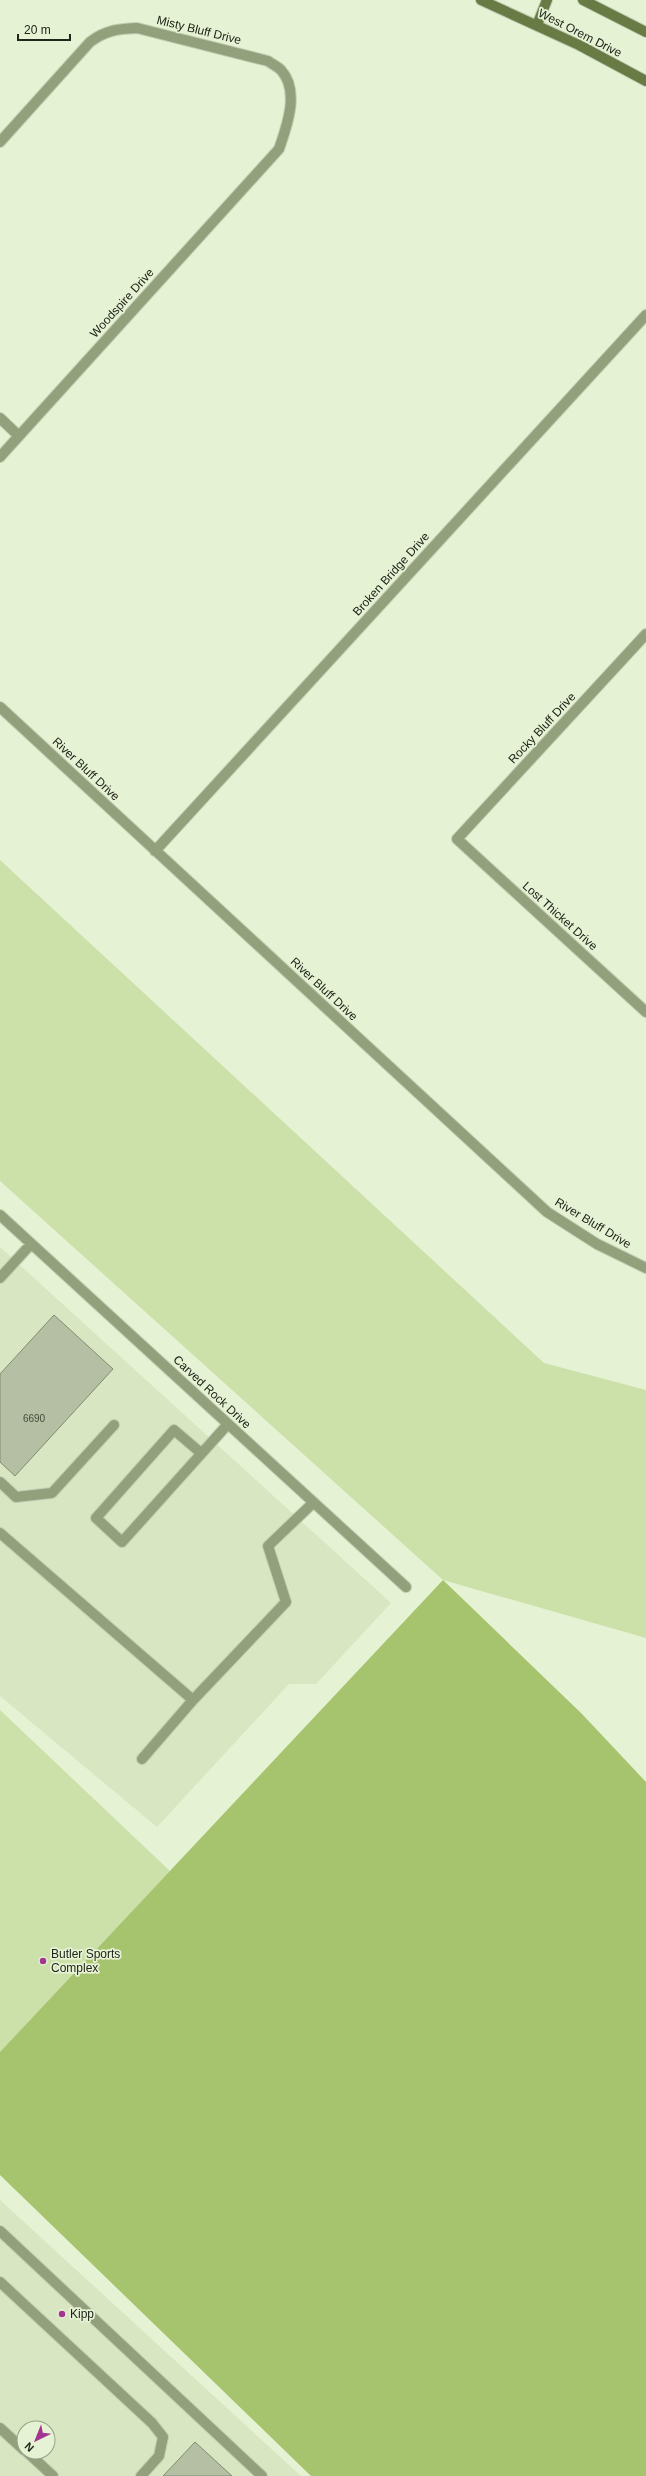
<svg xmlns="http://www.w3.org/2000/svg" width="646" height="2476" font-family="Arial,sans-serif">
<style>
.built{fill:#d8e6c2;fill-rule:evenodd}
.green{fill:#cce0aa}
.forest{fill:#a6c36d}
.building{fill:#b4bfa3;stroke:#828c71}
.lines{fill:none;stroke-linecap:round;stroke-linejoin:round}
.service-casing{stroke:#c3cdb3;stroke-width:12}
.minor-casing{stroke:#c3cdb3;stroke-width:12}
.secondary-casing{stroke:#c3cdb3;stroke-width:12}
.service{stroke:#93a07c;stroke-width:10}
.minor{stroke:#93a07c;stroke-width:10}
.secondary{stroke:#687b45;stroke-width:10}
.poi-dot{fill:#a33492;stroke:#e6f2d4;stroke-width:1.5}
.labels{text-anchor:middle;stroke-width:3.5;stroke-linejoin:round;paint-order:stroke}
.number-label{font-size:10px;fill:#464c3c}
.street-label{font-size:12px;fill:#21251a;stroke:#e6f2d4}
.poi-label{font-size:12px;fill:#21251a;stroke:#e6f2d4;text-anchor:start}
</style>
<rect width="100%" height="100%" fill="#e6f2d4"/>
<path class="built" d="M0 1247 391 1603 316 1684H289L157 1827 0 1696Z
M0 2200 301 2476H0ZM24 2428H48V2452H24Z"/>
<path class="green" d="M0 860 544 1363 646 1390V1638L443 1580 0 1181Z
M0 1710 170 1871 0 2052Z"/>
<path class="forest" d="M443 1580 582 1714 646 1782V2476H311L0 2175V2052Z"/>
<path class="building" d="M54 1315 113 1369 15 1476 0 1462V1374Z
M195 2442 232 2476H163Z"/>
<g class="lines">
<defs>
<path id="service" d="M0 1215 406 1587
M0 1278 31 1244
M201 1453 174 1430 96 1518 122 1542 228 1424
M0 1482 16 1497 52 1493 114 1425
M0 1533 193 1700 286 1602 268 1546 313 1503
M142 1759 193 1700
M0 2231 262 2476
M0 2282 152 2423 163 2437 159 2456 141 2476
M0 2428 24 2450
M27 2452 53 2476"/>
<path id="minor" d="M0 142 90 42C106 30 118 29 137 28L268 61C272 64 278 67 281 70 300 91 287 126 279 149L0 457
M0 418 19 436
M646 634 457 839 646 1012
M0 707 547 1212 597 1244 646 1268
M155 851 646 315"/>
<path id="secondary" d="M481 0 579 45 646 81
M583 0 646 32
M537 25 547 0"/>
</defs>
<use href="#service" class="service-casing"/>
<use href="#minor" class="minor-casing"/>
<use href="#secondary" class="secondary-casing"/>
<use href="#service" class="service"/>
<use href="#minor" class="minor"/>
<use href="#secondary" class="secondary"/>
</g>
<g class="poi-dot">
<circle cx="43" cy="1961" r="4"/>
<circle cx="62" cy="2314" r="4"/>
</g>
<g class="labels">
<g class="number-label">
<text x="34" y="1422">6690</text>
</g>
<g class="street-label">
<text transform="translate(199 30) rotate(14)" y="4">Misty Bluff Drive</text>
<text transform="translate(580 33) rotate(27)" y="4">West Orem Drive</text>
<text transform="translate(122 303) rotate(-48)" y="4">Woodspire Drive</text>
<text transform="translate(391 574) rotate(-48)" y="4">Broken Bridge Drive</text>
<text transform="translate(542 728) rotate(-47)" y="4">Rocky Bluff Drive</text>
<text transform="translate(86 769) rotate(43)" y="4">River Bluff Drive</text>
<text transform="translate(560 916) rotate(42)" y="4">Lost Thicket Drive</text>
<text transform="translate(324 989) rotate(43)" y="4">River Bluff Drive</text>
<text transform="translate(593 1223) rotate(31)" y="4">River Bluff Drive</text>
<text transform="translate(212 1392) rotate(43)" y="4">Carved Rock Drive</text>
</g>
<g class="poi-label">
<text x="51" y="1958">Butler Sports<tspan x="51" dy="14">Complex</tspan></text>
<text x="70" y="2318">Kipp</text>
</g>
</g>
<g transform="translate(36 2440) rotate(223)"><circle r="19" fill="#e6f2d4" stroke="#97a08a"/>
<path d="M0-3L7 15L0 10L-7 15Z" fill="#a33492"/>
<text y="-6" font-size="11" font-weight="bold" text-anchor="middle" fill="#21251a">N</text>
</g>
<path d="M18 34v6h52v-6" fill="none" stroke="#21251a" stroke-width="2"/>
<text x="24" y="34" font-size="12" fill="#21251a" stroke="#e6f2d4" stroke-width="3" paint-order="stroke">20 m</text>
</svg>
